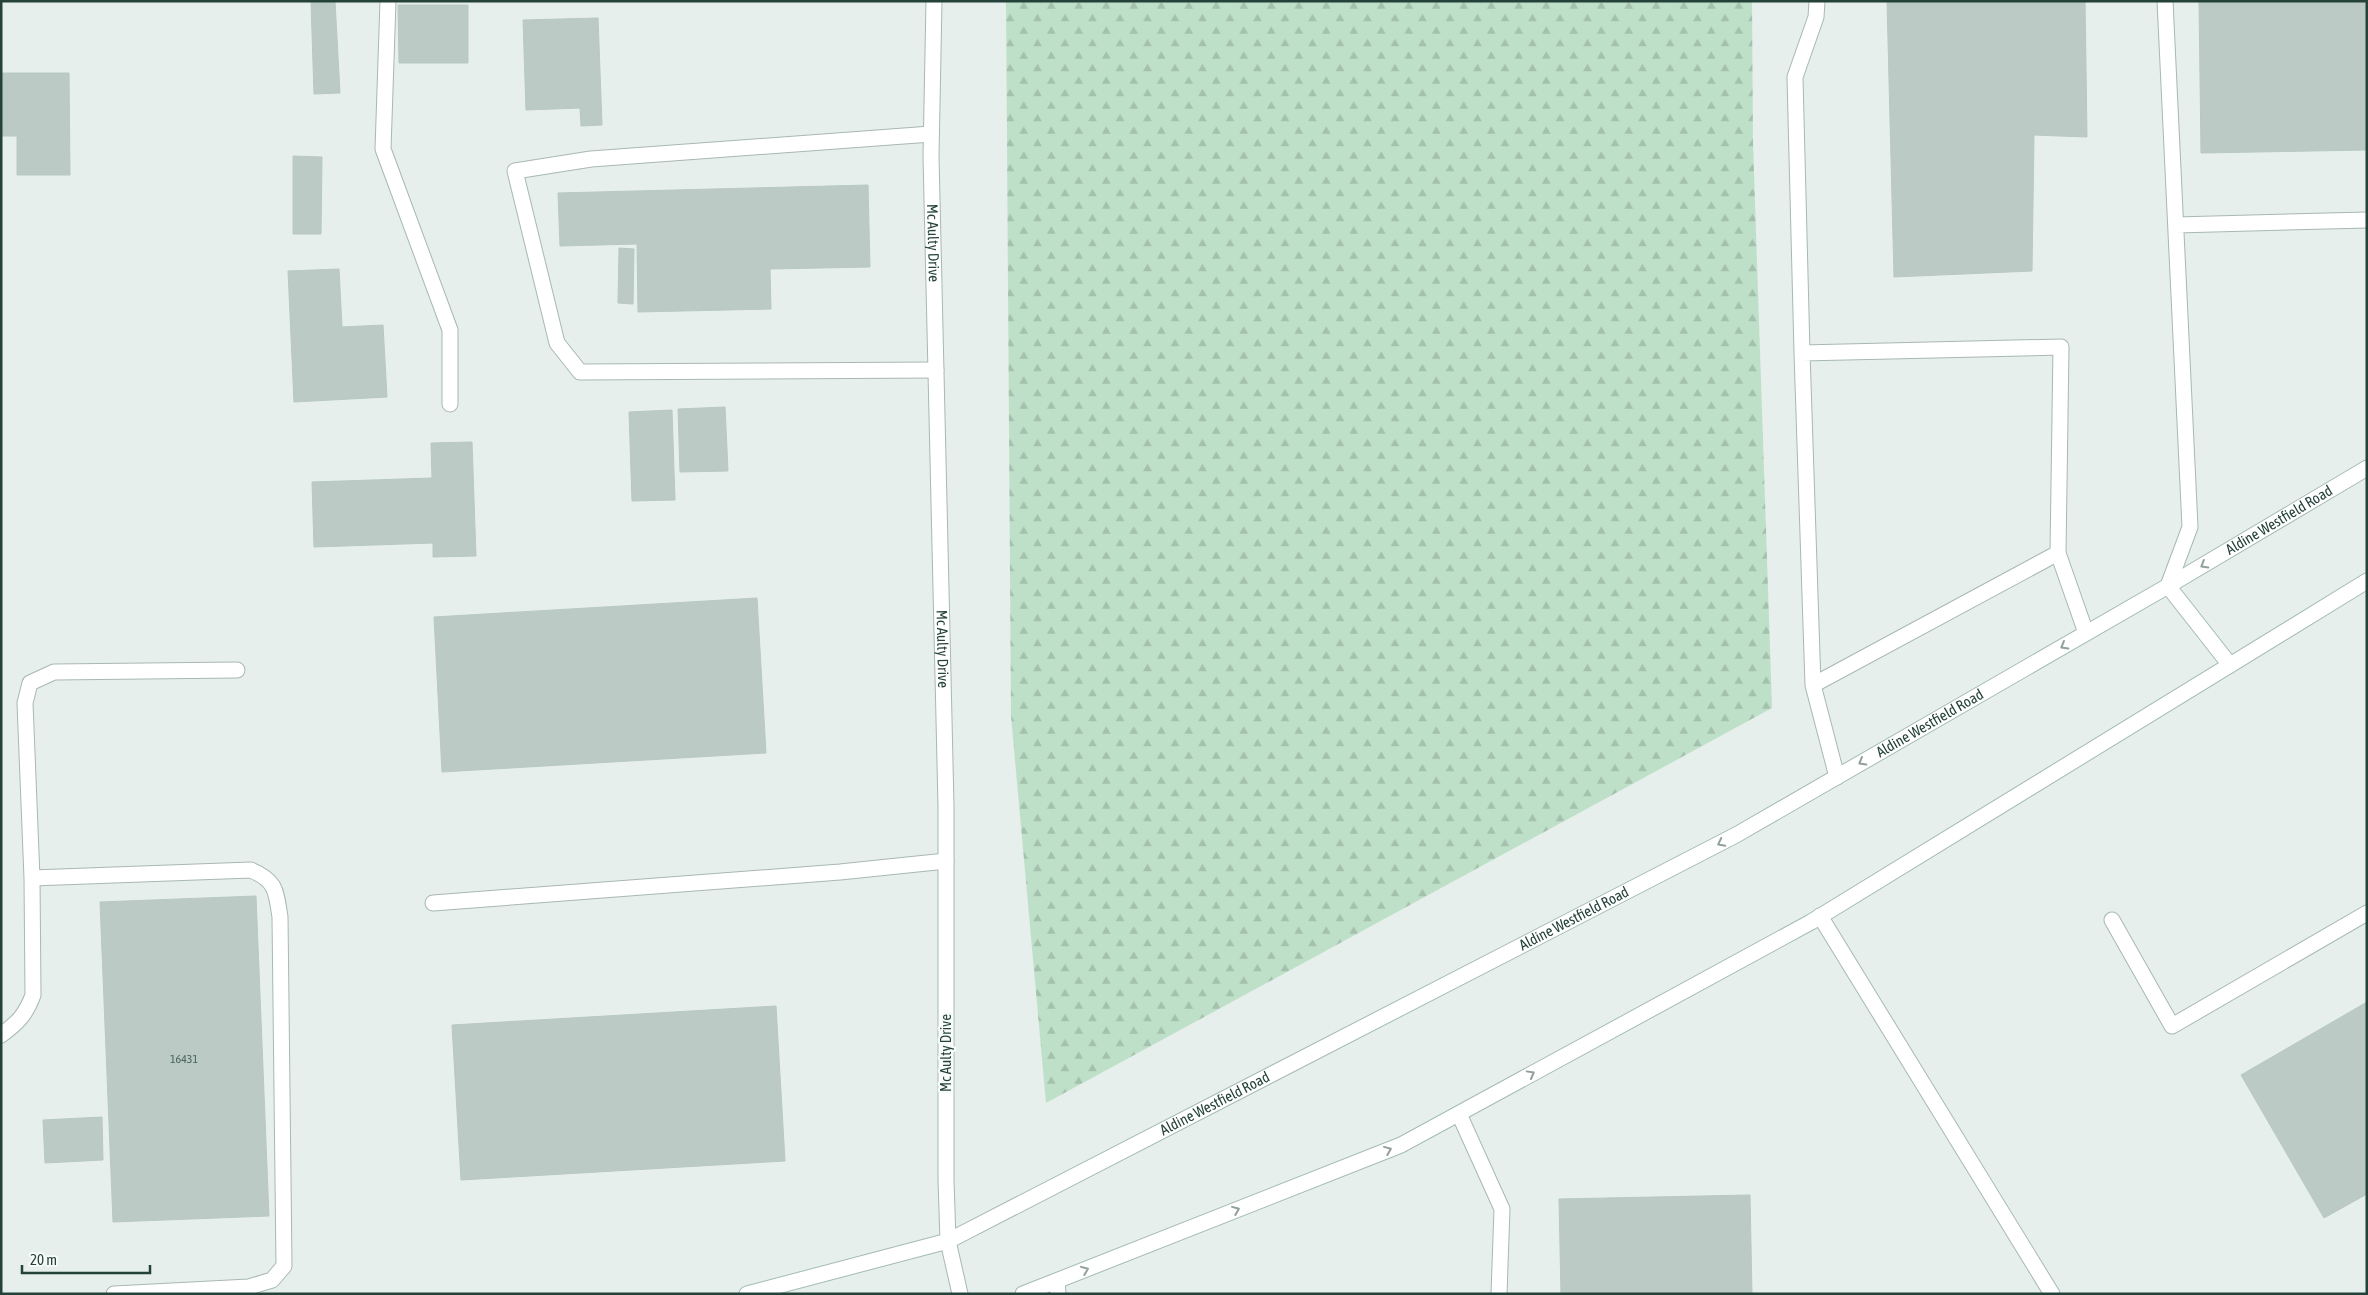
<svg xmlns="http://www.w3.org/2000/svg" width="2368" height="1295" font-family="'Asap Condensed',sans-serif">
<style>
.forest{fill:url(#forest-firs)}
.building{fill:#bbcac4;stroke:#b8c9c2}
.lines{fill:none;stroke-linecap:round;stroke-linejoin:round}
.lane-casing{stroke:#a8b8b2;stroke-width:17}
.street-casing{stroke:#a8b8b2;stroke-width:17}
.secondary-casing{stroke:#a4bbb3;stroke-width:17}
.lane{stroke:#fff;stroke-width:15}
.street{stroke:#fff;stroke-width:15}
.secondary{stroke:#fff;stroke-width:15}
.oneway{stroke:#92a09c}
.labels{text-anchor:middle;stroke-width:4.5;stroke-linejoin:round;paint-order:stroke}
.number-label{font-size:12px;fill:#4a645c}
.street-label{font-size:15px;fill:#24423a;stroke:#f7fbf9}
</style>
<defs>
<pattern id="forest-firs" width="22" height="20" patternUnits="userSpaceOnUse" patternTransform="scale(1.25)"><rect width="22" height="20" fill="#bfe0c8"/><path d="M5 1l3.5 6h-7zM16 11l3.5 6h-7z" fill="#a4c1ad"/></pattern>
</defs>
<rect width="100%" height="100%" fill="#e6efeb"/>
<path class="forest" d="M1006 1H1752L1753 143 1772 708 1046 1103 1011 716Z"/>
<path class="building" d="M311 1H335L340 93 314 94Z
M1887 1H2085L2087 137 2034 135 2032 271 1894 277Z
M2199 1H2367V150L2201 153Z
M398 5H468V63H399Z
M598 18 602 125 581 126 580 108 526 110 523 20Z
M1 73H69L70 175H17V136H1Z
M293 156 322 157 321 234H293Z
M868 185 870 267 770 269 771 309 638 312 637 244 560 246 558 193Z
M619 248 634 249 633 304 618 303Z
M339 269 342 327 383 325 387 397 294 402 288 271Z
M725 407 728 471 680 472 678 409Z
M672 410 675 500 632 501 629 412Z
M472 442 476 556 433 557V543L314 547 312 482 432 478 431 443Z
M757 598 766 753 442 772 434 617Z
M256 896 269 1216 113 1222 100 902Z
M2367 1002V1194L2324 1218 2241 1075Z
M776 1006 785 1161 461 1180 452 1025Z
M102 1117 103 1160 45 1163 43 1120Z
M1750 1195 1752 1294H1561L1559 1199Z"/>
<g class="lines">
<defs>
<path id="lane" d="M388 1 383 149 450 330V404
M1817 1 1816 17 1795 77 1802 353 1813 685 1837 777
M2165 1 2190 527 2168 586
M931 134 591 159 515 171 557 343 580 372 936 370
M2176 225 2367 220
M1802 353 2061 347 2058 553 2086 633
M1813 685 2058 553
M32 878 251 870C277 881 276 892 280 917L284 1266 272 1280 249 1287 114 1294
M433 903 840 872 946 861
M1820 916 2052 1294
M2112 920 2172 1026 2367 913
M1 1035C18 1023 26 1014 33 995L32 878 25 703 30 683 54 672 237 670
M1459 1114 1502 1209 1499 1294
M1057 1281 1058 1294"/>
<g id="street">
<path id="s1" d="M934 1 931 156 946 806V1180L948 1241 960 1294"/>
</g>
<g id="secondary">
<path d="M2168 586 2230 665"/>
<path id="s2" d="M747 1294 948 1241 1736 835 2168 586 2367 468"/>
<path d="M1023 1294 1401 1145 1811 922 2367 581"/>
</g>
</defs>
<use href="#lane" class="lane-casing"/>
<use href="#street" class="street-casing"/>
<use href="#secondary" class="secondary-casing"/>
<use href="#lane" class="lane"/>
<use href="#street" class="street"/>
<use href="#secondary" class="secondary"/>
</g>
<defs><path id="oneway-chevron" d="M-2-3.5L2.5 0L-2 3.5" fill="none" stroke-width="1.6" stroke-linecap="round" stroke-linejoin="round" transform="scale(1.25)"/></defs>
<g class="oneway">
<use href="#oneway-chevron" transform="translate(2204 565) rotate(149)"/>
<use href="#oneway-chevron" transform="translate(2064 646) rotate(150)"/>
<use href="#oneway-chevron" transform="translate(1862 762) rotate(150)"/>
<use href="#oneway-chevron" transform="translate(1721 843) rotate(153)"/>
<use href="#oneway-chevron" transform="translate(1531 1074) rotate(-29)"/>
<use href="#oneway-chevron" transform="translate(1388 1150) rotate(-22)"/>
<use href="#oneway-chevron" transform="translate(1236 1210) rotate(-22)"/>
<use href="#oneway-chevron" transform="translate(1085 1270) rotate(-22)"/>
</g>
<g class="labels">
<g class="number-label">
<text x="184" y="1063">16431</text>
</g>
<g class="street-label">
<text dy="5" stroke="none"><textPath href="#s1" startOffset="242">Mc Aulty Drive</textPath></text>
<text dy="5" stroke="none"><textPath href="#s2" startOffset="1722">Aldine Westfield Road</textPath></text>
<text dy="5" stroke="none"><textPath href="#s1" startOffset="648">Mc Aulty Drive</textPath></text>
<text dy="5" stroke="none"><textPath href="#s2" startOffset="1318">Aldine Westfield Road</textPath></text>
<text dy="5" stroke="none"><textPath href="#s2" startOffset="912">Aldine Westfield Road</textPath></text>
<text transform="translate(946 1053) rotate(-90)" y="5">Mc Aulty Drive</text>
<text dy="5" stroke="none"><textPath href="#s2" startOffset="508">Aldine Westfield Road</textPath></text>
</g>
</g>
<rect width="2368" height="1295" fill="none" stroke="#24423a" stroke-width="5"/>
<path d="M22 1265v8h128v-8" fill="none" stroke="#24423a" stroke-width="2.5"/>
<text x="30" y="1265" font-size="15" fill="#24423a" stroke="#f7fbf9" stroke-width="4" paint-order="stroke">20 m</text>
</svg>
